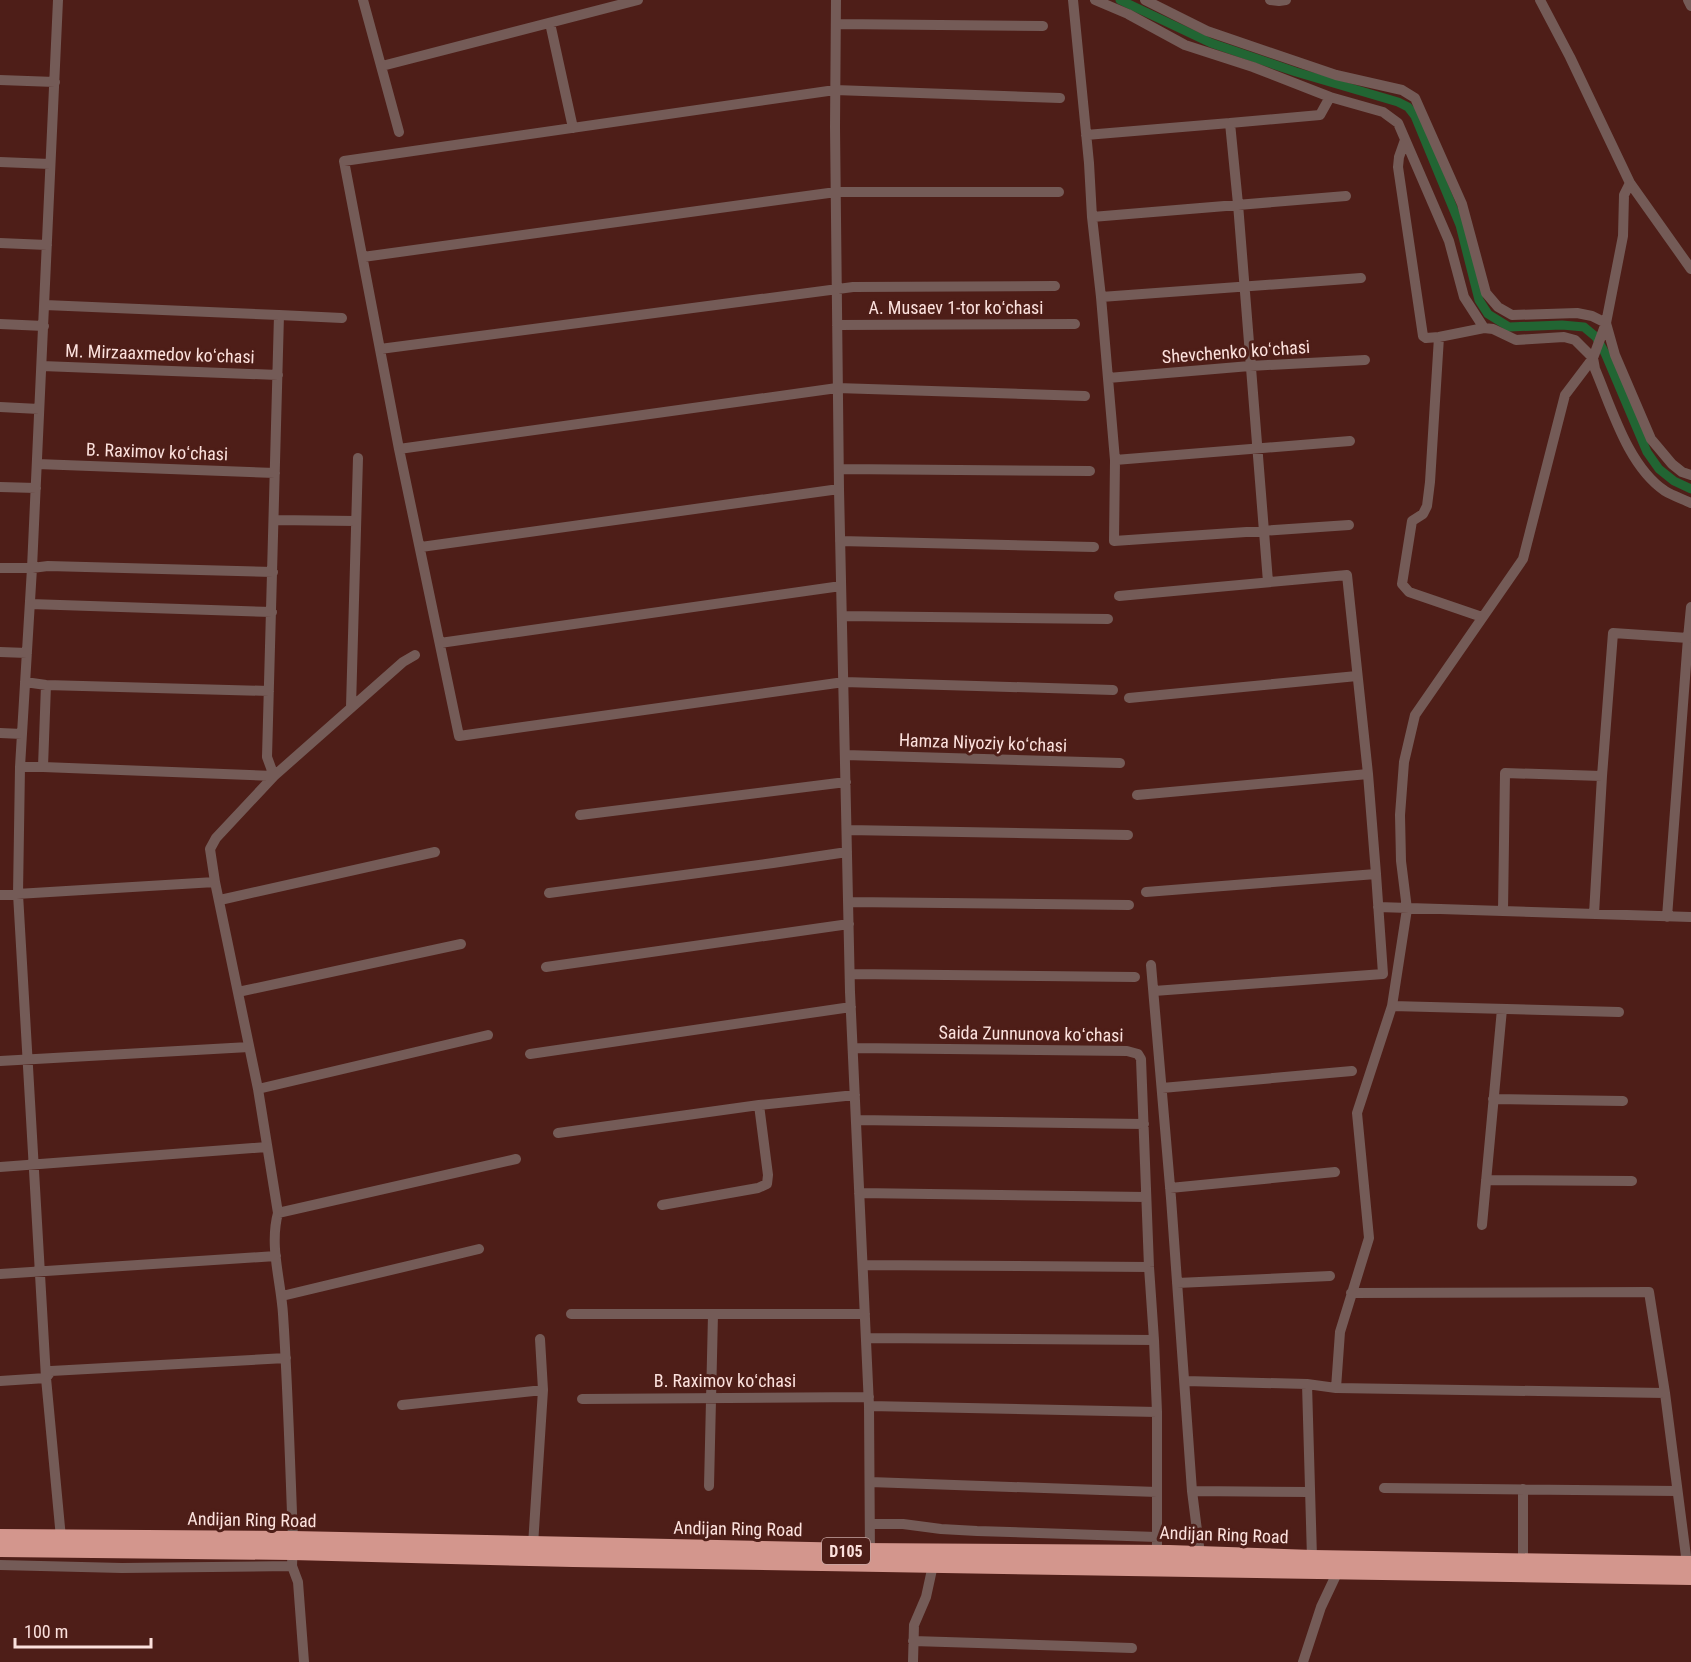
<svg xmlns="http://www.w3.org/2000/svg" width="1691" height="1662" font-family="'Roboto Condensed',sans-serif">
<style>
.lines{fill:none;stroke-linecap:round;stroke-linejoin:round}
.canal{stroke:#226533;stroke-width:9}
.minor{stroke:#745b57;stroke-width:10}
.highway{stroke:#d3968d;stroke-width:16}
.labels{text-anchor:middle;stroke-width:6;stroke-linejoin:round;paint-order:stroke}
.shield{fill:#4e1e18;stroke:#c8a6a2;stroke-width:1.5}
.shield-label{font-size:16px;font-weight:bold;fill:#fce1dd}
.street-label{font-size:18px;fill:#fce1dd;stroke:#4e1e18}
</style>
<rect width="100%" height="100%" fill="#4e1e18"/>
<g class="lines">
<path class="canal" d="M1120 0 1211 43 1296 72 1398 102 1408 107 1415 116 1460 225 1479 300 1488 314 1509 327 1562 325 1584 327 1596 337 1605 353 1647 452 1659 469 1674 481 1691 489"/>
<path class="minor" d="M58 0 32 568 20 767 18 894 46 1378 61 1538
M363 0 399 132
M836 0 835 127 839 489 850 992 869 1406 870 1557
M1073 0 1089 163 1092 217 1101 297 1115 460 1114 541 1349 525
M1095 0 1128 14 1185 45 1253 67 1330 97 1320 115 1230 123
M1145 0 1207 31 1336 75 1402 90 1415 98 1462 204 1486 293 1498 307 1512 315 1577 313 1592 316 1606 323 1615 355 1651 439 1672 464 1682 472 1691 475
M1270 0 1279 1 1286 0
M1540 0 1570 57 1630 183 1691 269
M1688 0 1691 6
M550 23 573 128
M836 24 1043 26
M382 66 638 0
M0 80 55 82
M1330 97 1383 112 1398 123 1449 241 1464 297 1484 328
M1060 98 835 90 344 161 399 449 459 736 844 682 1113 690
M1086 135 1230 123 1238 204 1268 582
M1405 140 1399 157 1398 167 1423 336 1426 338 1439 337 1484 328 1493 329 1516 340 1564 337 1575 340 1593 358 1595 369C1612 409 1628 466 1665 491 1673 496 1683 499 1691 503
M0 162 50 164
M1092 217 1346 196
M0 243 47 245
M363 257 836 192H1059
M1101 297 1361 278
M45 305 279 315 267 757 274 776 216 838 210 849 215 882 258 1089 278 1213C269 1246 281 1281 283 1314 288 1389 290 1464 293 1539L292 1566 298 1582 304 1662
M279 315 342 318
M0 324 44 326
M837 325 1075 324
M1439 337 1430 482 1427 506 1423 514 1412 521 1402 584 1409 592 1482 617
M380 349 853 287 1055 286
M42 366 278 375
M1108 378 1250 366 1365 360
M0 407 39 409
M399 449 837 388 1085 396
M1115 460 1350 441
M37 464 275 473
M839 469 1090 471
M0 487 36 488
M274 520 356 521
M840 541 1094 547
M421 547 839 489
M0 568H32L48 566 273 572
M1119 596 1347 575 1368 774 1376 874
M30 604 272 612
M842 616 1108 619
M1688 638 1691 607
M440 643 841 586
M0 652 27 653
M25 682 46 685 269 691
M46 685 43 767 274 776 403 662 415 655
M1129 698 1357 676
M351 707 358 458
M0 733 22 734
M845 755 1120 763
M20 767H43
M1137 795 1368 774
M580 815 846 782
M847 830 1128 835
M1146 892 1376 874 1383 974 1154 991
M549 893 773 863 847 852
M0 895 215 882
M220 900 435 852
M848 902 1129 905
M1378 907 1691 917
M1503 911 1505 773 1602 776
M1594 914 1602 776 1613 633 1688 638 1667 917
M1151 965 1171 1198 1192 1491 1200 1554
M546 967 849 924
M850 974 1135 977
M238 992 461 944
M1392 1006 1619 1012
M853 1048 1127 1051 1138 1054 1141 1059 1149 1267 1154 1340
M530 1054 851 1007
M0 1061 249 1047
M1162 1088 1352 1071
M258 1089 488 1035
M1493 1099 1623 1101
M856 1120 1144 1124
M558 1133 759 1105 855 1095
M0 1167 267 1147
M1486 1180 1632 1181
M1170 1188 1335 1172
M859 1193 1146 1197
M662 1205 758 1188 767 1184 768 1175 759 1105
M278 1213 516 1159
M1482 1225 1502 1009
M863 1265 1149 1267
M0 1274 276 1256
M1177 1283 1330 1276
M1351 1293 1649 1292 1665 1393 1687 1564
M282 1296 479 1249
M571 1314H865
M866 1338 1154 1340 1157 1412V1552
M0 1381 46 1378 51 1371 286 1358
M1185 1381 1307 1384 1336 1388 1340 1332 1369 1238 1357 1113 1392 1006 1407 909 1401 861 1400 815 1404 762 1415 715 1523 559 1565 395 1593 358 1606 323 1623 236 1624 195 1630 183
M1307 1384 1312 1558
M1336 1388 1665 1393
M582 1399 869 1397
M402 1405 543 1390
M869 1406 1157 1412
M870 1482 1157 1492
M709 1486 713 1314
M1384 1488 1677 1491
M1192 1491 1309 1492
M870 1524H903L941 1529 977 1531 1157 1537
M533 1545 543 1390 540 1339
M1523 1562V1489
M0 1565 122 1568 292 1566
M913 1641 1132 1648
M913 1662 914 1625 926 1597 933 1565
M1303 1662 1321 1607 1338 1571"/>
<path class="highway" d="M0 1537 293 1539 858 1551 1169 1553 1312 1558 1691 1564
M0 1549 292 1552 573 1559 1691 1577"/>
</g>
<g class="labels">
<rect class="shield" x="822" y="1538" width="48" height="26" rx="4.5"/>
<g class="shield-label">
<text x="846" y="1557">D105</text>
</g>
<g class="street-label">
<text x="956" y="314">A. Musaev 1-tor koʻchasi</text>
<text transform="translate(1236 352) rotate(-4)" y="6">Shevchenko koʻchasi</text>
<text transform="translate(160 354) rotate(2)" y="6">M. Mirzaaxmedov koʻchasi</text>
<text transform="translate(157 452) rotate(2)" y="6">B. Raximov koʻchasi</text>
<text transform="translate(983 743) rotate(2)" y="6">Hamza Niyoziy koʻchasi</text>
<text transform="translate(1031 1034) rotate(1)" y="6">Saida Zunnunova koʻchasi</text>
<text x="725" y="1387">B. Raximov koʻchasi</text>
<text transform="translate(252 1520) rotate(1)" y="6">Andijan Ring Road</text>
<text transform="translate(738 1529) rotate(1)" y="6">Andijan Ring Road</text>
<text transform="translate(1224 1535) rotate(2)" y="6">Andijan Ring Road</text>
</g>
</g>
<path d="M15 1638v9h136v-9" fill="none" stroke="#fce1dd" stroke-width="3"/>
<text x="24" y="1638" font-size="18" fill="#fce1dd" stroke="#4e1e18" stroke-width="4.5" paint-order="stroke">100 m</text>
</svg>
